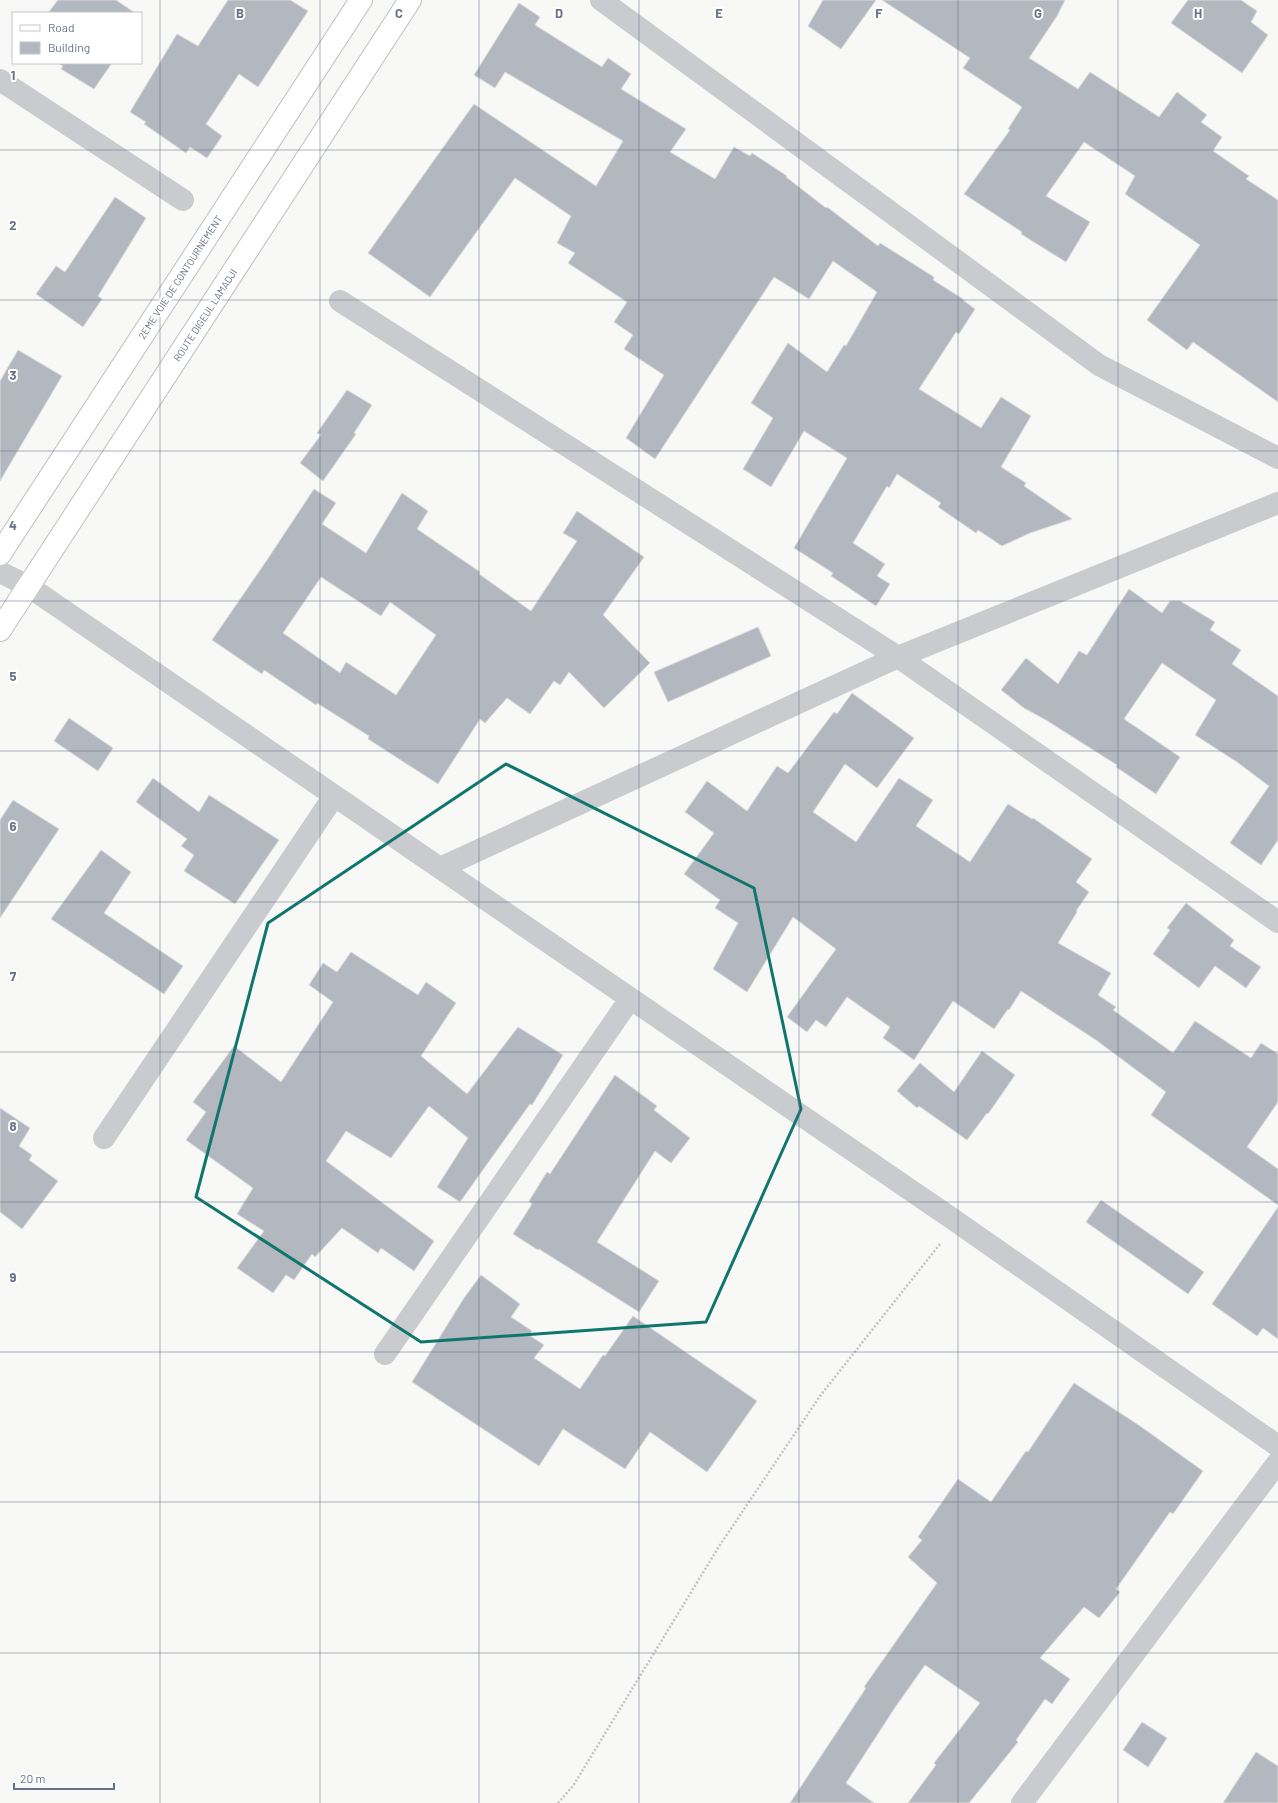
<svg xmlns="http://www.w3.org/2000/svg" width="1278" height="1803" font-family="Barlow,sans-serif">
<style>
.building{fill:#b3b7c0;stroke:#dadad8;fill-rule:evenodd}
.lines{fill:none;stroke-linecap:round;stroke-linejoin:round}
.major-casing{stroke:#bdbfc4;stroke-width:24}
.path{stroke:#c2c3c6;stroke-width:2.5;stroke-dasharray:2 2;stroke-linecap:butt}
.minor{stroke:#c9cbcf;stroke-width:22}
.major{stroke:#fff;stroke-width:22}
.marked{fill:none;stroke:#0f766e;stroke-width:3;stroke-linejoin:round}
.grid{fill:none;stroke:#677188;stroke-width:1;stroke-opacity:0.55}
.labels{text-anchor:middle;stroke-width:4;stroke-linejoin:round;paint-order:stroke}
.street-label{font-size:10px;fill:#677188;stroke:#fff}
.grid-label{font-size:13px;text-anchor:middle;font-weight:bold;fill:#677188;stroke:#fff;stroke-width:4;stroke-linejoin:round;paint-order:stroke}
</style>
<rect width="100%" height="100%" fill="#f8f9f6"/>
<path class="building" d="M58 0H116L135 13H48Z
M228 0H290L308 11 258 87 239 74 206 124 222 136 207 158 190 147 186 153 144 124 146 122 130 112 177 34 198 46Z
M823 0H876L841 49 808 26Z
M882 0H1065L1057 16 1029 58 1078 89 1090 72 1159 117 1177 92 1207 115 1201 122 1222 137 1213 151 1249 176 1246 179 1278 200V402L1193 342 1187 350 1147 320 1200 245 1125 194 1135 176 1084 142 1046 196 1090 222 1066 262 1021 234 1022 232 964 194 1010 130 1008 129 1022 107 963 68 970 58Z
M1188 0H1241L1257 11 1251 22 1268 35 1242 73 1171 23Z
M519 3 540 17 535 25 602 67 608 58 631 74 621 89 686 129 670 152 715 179 734 147 750 156 752 153 787 176 786 177 826 208 827 207 878 246 880 243 934 277 933 280 963 299V300L975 309 959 334 956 332 919 389 981 428 1001 397 1031 416 1001 467 1026 483 1024 486 1072 519 1030 533 1002 546 978 530 976 533 938 507 941 503 897 474 889 488 887 486 853 543 885 564 877 576 890 584 876 606 831 576 833 573 794 548 847 458 804 431 771 487 743 469 773 418 751 403 788 343 827 372 844 345 846 346 877 292 833 261 809 299 774 277 655 459 626 438 664 375 624 349 633 335 614 322 627 302 568 263 575 253 557 243 571 216 515 178 430 297 368 253 474 104 596 186 623 141 505 72 495 88 474 75Z
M58 63H112L94 89 61 69 63 66Z
M115 197 146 218 98 296 102 299 83 327 36 294 56 266 65 272Z
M18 350 62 376 0 481V381Z
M347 390 372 405 354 433 356 434 323 481 300 463 321 435 317 433Z
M314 489 336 503 322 524 366 553 402 493 428 511 417 529 480 572 479 574 531 611 577 541 563 533 577 511 644 557 603 615 650 663 604 708 569 672 560 685 554 681 530 714 507 698 485 723 480 719 438 784 368 739 369 736 317 703 316 705 264 670 262 674 212 640 267 560ZM321 577 381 616 390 602 436 635 396 695 346 662 340 673 283 633Z
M1129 589 1162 613 1170 601H1180L1215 622 1210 630 1241 650 1232 664 1278 696V840L1261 865 1230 843 1269 786 1237 762 1195 735 1216 700 1162 663 1124 719 1180 757 1156 794 1116 767 1117 765 1046 720 1024 708 1001 690 1026 658 1058 684 1079 651 1087 655Z
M758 627 771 656 668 702 654 672Z
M852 693 914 738 877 788 845 764 813 812 856 842 899 778 933 800 916 826 970 862 1008 804 1032 819 1033 818 1092 859 1076 882 1089 892 1076 911 1077 912 1058 943 1111 973 1098 995 1116 1007 1113 1010 1173 1053 1195 1021 1251 1058 1261 1043 1278 1054V1102L1247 1147 1278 1169V1205L1151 1115 1166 1092 1096 1040 1021 991 1009 1010 1008 1009 994 1029 953 1001 914 1060 883 1038 890 1027 847 997 826 1027 816 1020 807 1032 787 1017 836 949 793 917 747 992 713 969 738 923 715 908 720 900 684 874 714 833 685 812 707 781 747 811 777 766 788 773 834 712 837 714Z
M69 718 113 748 98 771 54 741Z
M153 778 199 812 209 795 279 840 235 904 184 871 194 855 181 846 187 839 136 802Z
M13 800 59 829 0 918V820Z
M101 850 131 872 104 913 183 966 164 994 51 919Z
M1186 903 1234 940 1230 946 1261 967 1246 988 1215 966 1199 988 1153 954 1170 930 1167 928Z
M351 952 418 995 426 982 456 1003 421 1056 467 1094 518 1027 563 1055 532 1105 530 1104 460 1202 437 1187 468 1138 429 1106 391 1158 346 1131 326 1161 434 1241 414 1271 381 1248 378 1253 342 1228 315 1257 312 1254 294 1280 286 1275 273 1293 237 1268 264 1231 237 1214 253 1188 186 1140 206 1112 193 1102 234 1046 281 1082 333 1002 309 985 323 963 337 972Z
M982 1051 1015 1075 988 1114 987 1113 967 1140 919 1106 917 1108 897 1091 920 1063 954 1092Z
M615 1075 657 1106 654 1110 690 1138 671 1163 655 1151 597 1242 659 1281 639 1312 539 1249 538 1250 513 1234 532 1204 529 1201 547 1172 550 1174Z
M0 1108 30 1128 19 1146 32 1155 29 1160 58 1181 22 1229 0 1212Z
M1101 1200 1204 1272 1188 1294 1086 1222Z
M1278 1207V1339L1263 1328 1257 1336 1212 1304Z
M481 1275 520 1304 511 1317 532 1331 529 1335 544 1345 534 1358 580 1389 603 1355 605 1356 633 1316 757 1401 707 1472 650 1432 625 1469 563 1429 539 1466 412 1382 464 1298Z
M1074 1383 1140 1426 1203 1471 1173 1514 1170 1512 1116 1589 1120 1592 1099 1618 1084 1607 1040 1658 1070 1679 1052 1704 1045 1699 1016 1740 1018 1742 969 1803H908L936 1765 934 1763 980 1703 925 1665 896 1706 846 1783 874 1803H790L866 1688 864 1687 937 1583 908 1557 922 1540 918 1537 958 1479 991 1502 1026 1451 1028 1452Z
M1142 1722 1167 1738 1148 1767 1123 1750Z
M1256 1752 1278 1766V1803H1223Z"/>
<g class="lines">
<defs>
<path id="major" d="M0 554 361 0
M0 630 410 0"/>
</defs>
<use href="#major" class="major-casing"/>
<path class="path" d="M558 1803 573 1786 718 1548 820 1396 940 1244"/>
<path class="minor" d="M601 0 1099 365 1278 458
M0 80 183 200
M340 301 898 657 1278 922
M0 572 28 586 957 1222 1278 1446
M440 868 898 657 1278 503
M104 1138 334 796
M385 1354 630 999
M1022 1803 1278 1462"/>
<use href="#major" class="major"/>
</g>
<path class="marked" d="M506 764 754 888 801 1109 706 1322 421 1342 196 1197 268 923Z"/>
<path class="grid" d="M160 0V1803M320 0V1803M479 0V1803M639 0V1803M799 0V1803M958 0V1803M1118 0V1803M0 150H1278M0 300H1278M0 451H1278M0 601H1278M0 751H1278M0 902H1278M0 1052H1278M0 1202H1278M0 1352H1278M0 1502H1278M0 1653H1278"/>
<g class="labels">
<g class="street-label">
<text transform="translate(180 277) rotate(-57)" y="4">2EME VOIE DE CONTOURNEMENT</text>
<text transform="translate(205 315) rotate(-57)" y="4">ROUTE DIGEUL LAMADJI</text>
</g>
</g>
<g class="grid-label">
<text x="240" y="18">B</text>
<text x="399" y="18">C</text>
<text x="559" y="18">D</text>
<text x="719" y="18">E</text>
<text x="879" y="18">F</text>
<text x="1038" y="18">G</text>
<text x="1198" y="18">H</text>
<text x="13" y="80">1</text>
<text x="13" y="230">2</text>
<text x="13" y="380">3</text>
<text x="13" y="530">4</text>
<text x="13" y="681">5</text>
<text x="13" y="831">6</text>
<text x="13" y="981">7</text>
<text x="13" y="1131">8</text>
<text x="13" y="1282">9</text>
</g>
<rect x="12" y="12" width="130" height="52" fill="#ffffff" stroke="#c2c6cf"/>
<rect x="20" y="25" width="20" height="6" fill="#ffffff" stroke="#c2c6cf"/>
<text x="48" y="32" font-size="12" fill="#677188">Road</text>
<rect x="20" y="42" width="20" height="12" fill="#b3b7c0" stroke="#c2c6cf"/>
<text x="48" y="52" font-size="12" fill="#677188">Building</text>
<path d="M14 1783v6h100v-6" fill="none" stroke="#677188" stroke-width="2"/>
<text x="20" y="1783" font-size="12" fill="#677188" stroke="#ffffff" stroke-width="3" paint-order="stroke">20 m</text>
</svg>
